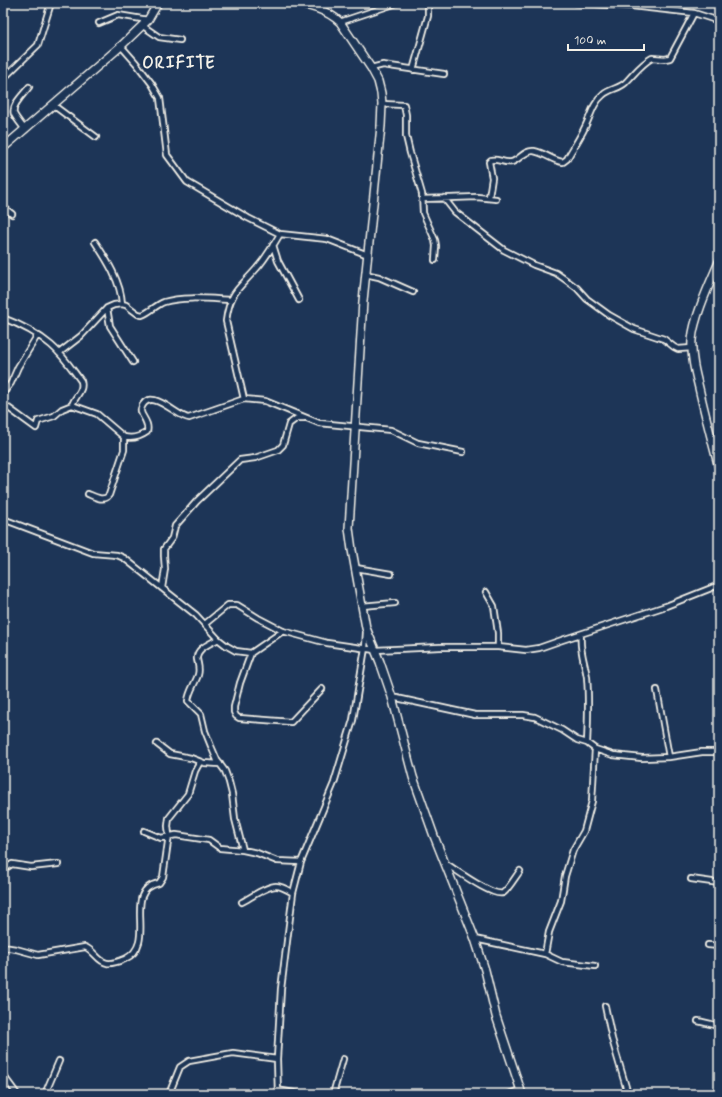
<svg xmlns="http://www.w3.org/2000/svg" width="722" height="1097" font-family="Mynerve,sans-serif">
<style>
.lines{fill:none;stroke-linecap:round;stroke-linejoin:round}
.street-casing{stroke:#f4f1e8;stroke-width:8}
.secondary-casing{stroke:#f4f1e8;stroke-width:10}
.street{stroke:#1d3557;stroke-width:4.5}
.secondary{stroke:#1d3557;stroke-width:7}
.labels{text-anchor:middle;stroke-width:3.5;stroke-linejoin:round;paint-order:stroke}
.district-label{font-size:17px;font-weight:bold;letter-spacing:1px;fill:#f4f1e8;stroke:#1d3557}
</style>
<rect width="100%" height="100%" fill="#1d3557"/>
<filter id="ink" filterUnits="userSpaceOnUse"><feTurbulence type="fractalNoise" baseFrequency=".025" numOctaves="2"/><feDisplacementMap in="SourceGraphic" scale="8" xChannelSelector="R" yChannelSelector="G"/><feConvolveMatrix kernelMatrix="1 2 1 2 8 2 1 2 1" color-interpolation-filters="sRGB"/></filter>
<g filter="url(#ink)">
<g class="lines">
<defs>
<path id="street" d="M577 3 631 6 694 13 719 21
M340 22 397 3
M99 23 118 15 148 20
M143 26 159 37 180 40
M121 46 136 63 152 84 160 98 167 155 187 182 248 218 280 234 327 239 368 255
M371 68 383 65 444 74
M413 70 428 16V3
M3 79 38 45 51 3
M382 104 404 105 406 115V136L410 153 422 194 423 213 435 240 436 246 435 260
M53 105 96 137
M25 130C22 125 17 120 14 114 11 105 24 94 29 87
M489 197 492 178 489 162 491 160C498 158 504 164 512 162 520 159 525 150 534 151 545 153 553 161 563 162L567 159C573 148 580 138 585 127 591 115 593 103 603 95 610 88 621 89 627 81 635 73 641 64 652 58L665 59 670 58 694 13
M444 198 455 212 504 250 534 265 556 273 566 280 577 288 587 299 609 315 634 329 664 339 674 347 678 349 692 348
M423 199 477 197 496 199
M3 207 12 214
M95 242C107 260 121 282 122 304
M273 245 278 261 299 300
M365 274 379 277 413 292
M107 308 110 326 133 362
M3 318C19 324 38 334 51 345 63 355 72 369 81 381 84 391 75 396 72 405
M59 353 81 336 107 308 114 305 122 304 126 305 138 314 142 315C150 312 156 305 164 302 183 296 211 299 231 300
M3 393 11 383 18 367 37 336
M244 399 226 321C230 291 239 289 257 268 266 258 273 246 280 234
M3 404 36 428 38 421 54 416 62 409 72 405 97 414 124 437C132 439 140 437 147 432 150 421 139 415 141 409 149 384 178 418 189 418L244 399 265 401 319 423 391 430 418 443 463 452
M88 494C95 497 104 502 109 495L124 450V437
M3 519 93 553 117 555 124 558 196 615 218 639 227 646 236 651 251 653
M356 568 391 574
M162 588 165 569 164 556V549L172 538 175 526 197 501 240 460 255 458 278 450 283 445 289 424 297 418H304
M486 592 494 606 498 633V647
M362 606 395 603
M205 624 228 605H237L258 618 283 631 327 643 375 650 440 647H498L526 650 539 648 562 640 666 606 719 585
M283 631 251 653 240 683 234 707V712L236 716 239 718 291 722 322 689
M581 634C579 650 585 663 587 677 589 699 588 722 587 743
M218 639C210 644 196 648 197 659 198 665 200 669 198 675 195 684 189 691 188 701L201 714 205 731 211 746 217 760 225 771 229 782 232 794 235 819 243 850
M657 690 669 757
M392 697 475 715H523L535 717 562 730 577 740 587 743 595 749 613 755 642 758 669 757 702 752H719
M157 744 170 754 191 758 204 763 220 764
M144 831 161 838 176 835 209 840 220 848 243 850 257 853 277 861 301 862
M445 863C455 869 492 897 503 893 508 890 516 876 520 871
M3 870 12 864 31 867 58 864
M691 879 719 883
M242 902C250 898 266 886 276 886 282 886 288 890 293 893
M475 939 545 954 562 962 595 966
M708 945 719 946
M3 947 16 949 38 955 85 947C94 950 98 962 107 963 112 964 120 961 125 959 159 943 120 891 159 883L163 877 169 835 168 826 169 818 188 794 195 771 200 762
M545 954 549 932 561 901 565 876 573 850 584 831 592 801 595 749
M605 1006 612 1039 628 1094
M698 1021 719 1026
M3 1075 17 1094
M277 1090 300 1094
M45 1094 59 1061
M169 1094 180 1067 189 1061 233 1053 277 1059
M278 1094 277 1059 281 989 293 893 301 862 334 783 353 720 365 648 366 632
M333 1094 343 1059
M509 1094 520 1090"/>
<path id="secondary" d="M287 3C305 4 326 9 340 22L371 68 378 81 381 93 382 104 381 126 363 301 349 528 352 550 366 628 380 662 392 697 413 777 434 836 475 939 485 970 496 1016 522 1094
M3 148 121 46 148 20 158 3
M719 262C710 283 694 317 692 340 691 356 695 372 699 388 705 415 712 441 719 468"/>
</defs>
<use href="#street" class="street-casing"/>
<use href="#secondary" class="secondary-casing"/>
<use href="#street" class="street"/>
<use href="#secondary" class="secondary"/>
</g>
</g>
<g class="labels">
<g class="district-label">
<text x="179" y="68">ORIFITE</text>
</g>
</g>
<rect width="722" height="1097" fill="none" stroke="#1d3557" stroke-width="16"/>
<rect x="8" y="8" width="706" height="1081" fill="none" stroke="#f4f1e8" stroke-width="1.5" filter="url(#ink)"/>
<path d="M568 44v6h76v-6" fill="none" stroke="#f4f1e8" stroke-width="2"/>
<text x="574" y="44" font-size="12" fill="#f4f1e8" stroke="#1d3557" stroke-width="3" paint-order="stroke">100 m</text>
</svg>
